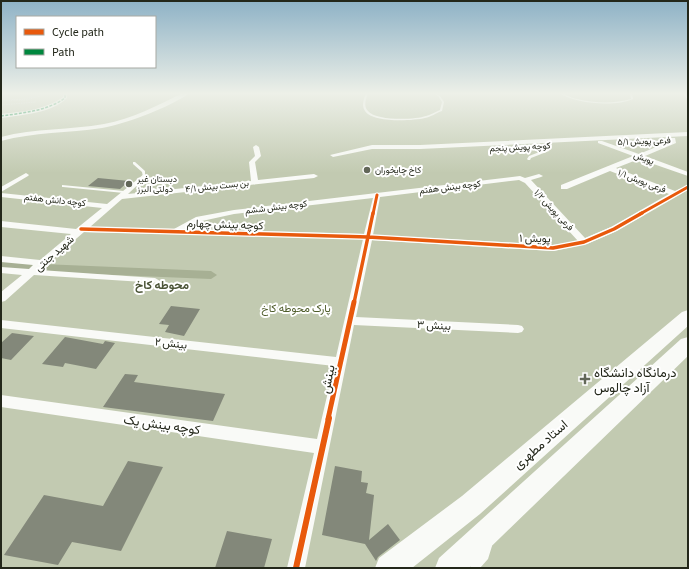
<svg xmlns="http://www.w3.org/2000/svg" width="689" height="569" font-family="'Source Sans 3',Vazirmatn,sans-serif">
<style>
.green{fill:#c2cab1}
.lines{fill:none;stroke-linecap:round;stroke-linejoin:round}
.canal{fill:#a7b094;fill-rule:evenodd}
.building{fill:#83887a}
.path{stroke:#d3d4cf;stroke-width:1;stroke-dasharray:1.5 1;stroke-linecap:butt}
.service{fill:#f9faf7;fill-rule:evenodd}
.minor{fill:#f9faf7;fill-rule:evenodd}
.primary{fill:#f9faf7;fill-rule:evenodd}
.quiet{stroke:#00873e;stroke-width:1.5;stroke-dasharray:3 1.5;stroke-linecap:butt}
.cycleway-far3-casing{stroke:#fff;stroke-width:5}
.cycleway-far2-casing{stroke:#fff;stroke-width:6}
.cycleway-far1-casing{stroke:#fff;stroke-width:8}
.cycleway-casing{stroke:#fff;stroke-width:8}
.cycleway-far3{stroke:#e8590c;stroke-width:3}
.cycleway-far2{stroke:#e8590c;stroke-width:3.5}
.cycleway-far1{stroke:#e8590c;stroke-width:5}
.cycleway{stroke:#e8590c;stroke-width:6}
.poi-dot{fill:#626758;stroke:#fff;stroke-width:1.5}
.labels{text-anchor:middle;stroke-width:4;stroke-linejoin:round;paint-order:stroke}
.far-street-label{font-size:9px;fill:#23271a;stroke:#fff}
.far-poi-label{font-size:9px;fill:#23271a;stroke:#fff;text-anchor:start}
.street-label{font-size:11px;fill:#23271a;stroke:#fff}
.park-label{font-size:11px;fill:#4e5c2a;stroke:#fff}
.neighbourhood-label{font-size:12px;font-weight:bold;fill:#4c5538;stroke:#fff}
.near-poi-label{font-size:13px;fill:#23271a;stroke:#fff;text-anchor:start}
.near-street-label{font-size:13px;fill:#23271a;stroke:#fff}
</style>
<rect width="100%" height="100%" fill="#d7ddcb"/>
<path class="green" d="M1 93H688V568H1Z"/>
<g class="lines">
<path class="canal" d="M1 260 42 264 211 271 217 275 211 279 42 272 1 268Z"/>
</g>
<path class="building" d="M98 178 129 181 120 189 88 186Z
M171 306 200 309 184 336 165 332 169 325 159 324Z
M12 333 34 336 11 360 1 358V343Z
M65 337 103 344 105 341 115 343 96 369 65 363 63 367 42 364Z
M125 374 138 375 134 382 225 394 213 421 103 407Z
M128 461 163 467 121 551 72 542 58 565 4 555 44 495 103 506Z
M335 466 362 471 361 482 368 483 366 493 374 495 369 540 388 524 400 540 378 557 376 561 365 544 322 535Z
M227 531 272 539 264 568H215Z"/>
<g class="lines">
<path class="path" d="M9 93 5 96C14 104 33 97 43 93
M1 100H26L51 93
M1 105 36 102"/>
<path class="service" d="M366 93H368C366 99 363 106 368 111 376 121 414 120 426 116 430 115 435 112 440 110L442 102 438 96 432 93C439 93 441 97 444 102L442 111C436 113 431 117 425 118 412 121 373 123 365 111 361 105 364 99 366 93Z
M559 93C564 93 571 98 577 99 594 103 614 104 631 99L630 93H632L633 99C615 107 576 104 559 93Z
M685 93 688 97V100L682 93Z
M549 144 552 145 549 151 531 158 530 160H528L527 159 529 156 547 149Z
M133 162H135L145 171V177H143L142 172 133 164Z
M62 185 124 191 126 192 124 193 63 187H62Z
M488 542 491 543 492 546 488 559 480 568H470L471 565 481 553 485 543Z"/>
<path class="minor" d="M63 93H67V98C52 113 22 115 1 118V114C21 112 45 110 63 97Z
M183 93H190C168 108 128 123 102 128 68 133 34 132 1 141V137C35 128 70 130 104 124 132 119 158 105 183 93Z
M688 132V136L420 149H372L333 157 330 155 372 145H420Z
M671 138H675L676 143 645 156 688 172V176L639 159 616 168 675 191 688 185V190L617 231 587 244 553 251 372 240 356 317 518 325 522 326 524 329 522 332 518 333 354 325 305 568H287L314 453 1 407V395L317 439 334 366 1 328V320L336 357 363 239 84 232 40 270 155 278 160 281 159 283 34 275 5 301 1 302V292L22 275 1 273V267L29 269 33 265 1 262V256L40 260 71 234 1 227V221L76 229 102 208 1 197V193L107 204 144 174 146 175V177L128 194 251 181 249 162 255 156 253 147 256 145 259 147 261 156 255 162 258 180 314 174 318 176 314 178 122 199 90 227 174 229 196 217 234 210 520 176 525 178 539 174 543 176 541 177 531 180 585 238 611 227 669 194 610 171 567 189H561V185L633 156 598 143V141H602L639 154 671 141ZM519 180 525 183 578 241 553 245 373 235 380 197ZM373 198 364 234 186 229 202 221 234 214Z
M26 173 29 175 28 176 1 192V187Z"/>
<path class="primary" d="M688 310V326L480 514 412 568H375L379 558 462 496 682 312Z
M688 337V356L469 568H435L439 558 681 339Z"/>
<path class="quiet" d="M1 116C22 113 47 111 65 98V93"/>
<defs>
<path id="cycleway-far3" d="M373 214 377 195
M640 214 688 187"/>
<path id="cycleway-far2" d="M81 229 368 237 553 248 584 242 614 229 642 213
M354 303 373 213"/>
<path id="cycleway-far1" d="M328 419 354 302"/>
<path id="cycleway" d="M296 568 329 418"/>
</defs>
<use href="#cycleway-far3" class="cycleway-far3-casing"/>
<use href="#cycleway-far2" class="cycleway-far2-casing"/>
<use href="#cycleway-far1" class="cycleway-far1-casing"/>
<use href="#cycleway" class="cycleway-casing"/>
<use href="#cycleway-far3" class="cycleway-far3"/>
<use href="#cycleway-far2" class="cycleway-far2"/>
<use href="#cycleway-far1" class="cycleway-far1"/>
<use href="#cycleway" class="cycleway"/>
</g>
<linearGradient id="sky" x2="0" y2="1"><stop stop-color="#8eb2c6"/><stop offset="0.54" stop-color="#edf0e8"/><stop offset="1" stop-color="#edf0e8" stop-opacity="0"/></linearGradient>
<rect width="689" height="173" fill="url(#sky)"/>
<g class="poi-dot">
<circle cx="367" cy="170" r="4"/>
<circle cx="129" cy="184" r="4"/>
<path d="M583 373h4v4h4v4h-4v4h-4v-4h-4v-4h4z"/>
</g>
<g class="labels">
<g class="far-street-label">
<text transform="translate(644 141) rotate(-2)" y="3">فرعی پویش ۵/۱</text>
<text transform="translate(520 147) rotate(-3)" y="3">کوچه پویش پنجم</text>
<text transform="translate(644 158) rotate(20)" y="3">پویش</text>
<text transform="translate(642 181) rotate(21)" y="3">فرعی پویش ۱/۱</text>
<text transform="translate(217 186) rotate(-6)" y="3">بن بست بینش ۴/۱</text>
<text transform="translate(450 187) rotate(-7)" y="3">کوچه بینش هفتم</text>
<text transform="translate(55 200) rotate(6)" y="3">کوچه دانش هفتم</text>
<text transform="translate(276 207) rotate(-7)" y="3">کوچه بینش ششم</text>
<text transform="translate(554 210) rotate(47)" y="3">فرعی پویش ۱/۲</text>
</g>
<g class="far-poi-label">
<text x="375" y="173">کاخ چایخوران</text>
<text x="137" y="182">دبستان غیر<tspan x="137" dy="10">دولتی البرز</tspan></text>
</g>
<g class="street-label">
<text transform="translate(225 224) rotate(2)" y="4">کوچه بینش چهارم</text>
<text transform="translate(535 238) rotate(1)" y="4">پویش ۱</text>
<text transform="translate(54 253) rotate(-41)" y="4">شهید جنتی</text>
<text transform="translate(434 325) rotate(3)" y="4">بینش ۳</text>
<text transform="translate(171 343) rotate(6)" y="4">بینش ۲</text>
</g>
<g class="park-label">
<text x="296" y="312">پارک محوطه کاخ</text>
</g>
<g class="neighbourhood-label">
<text x="162" y="289">محوطه کاخ</text>
</g>
<g class="near-poi-label">
<text x="594" y="377">درمانگاه دانشگاه<tspan x="594" dy="15">آزاد چالوس</tspan></text>
</g>
<g class="near-street-label">
<text transform="translate(327 379) rotate(-78)" y="5">بینش</text>
<text transform="translate(162 424) rotate(8)" y="5">کوچه بینش یک</text>
<text transform="translate(540 444) rotate(-41)" y="5">استاد مطهری</text>
</g>
</g>
<rect width="689" height="569" fill="none" stroke="#23271a" stroke-width="4"/>
<rect x="16" y="16" width="140" height="52" fill="#ffffff" stroke="#a7a9a3"/>
<rect x="24" y="29" width="20" height="6" fill="#e8590c" stroke="#a7a9a3"/>
<text x="52" y="36" font-size="12" fill="#23271a">Cycle path</text>
<rect x="24" y="49" width="20" height="6" fill="#00873e" stroke="#a7a9a3"/>
<text x="52" y="56" font-size="12" fill="#23271a">Path</text>
</svg>
